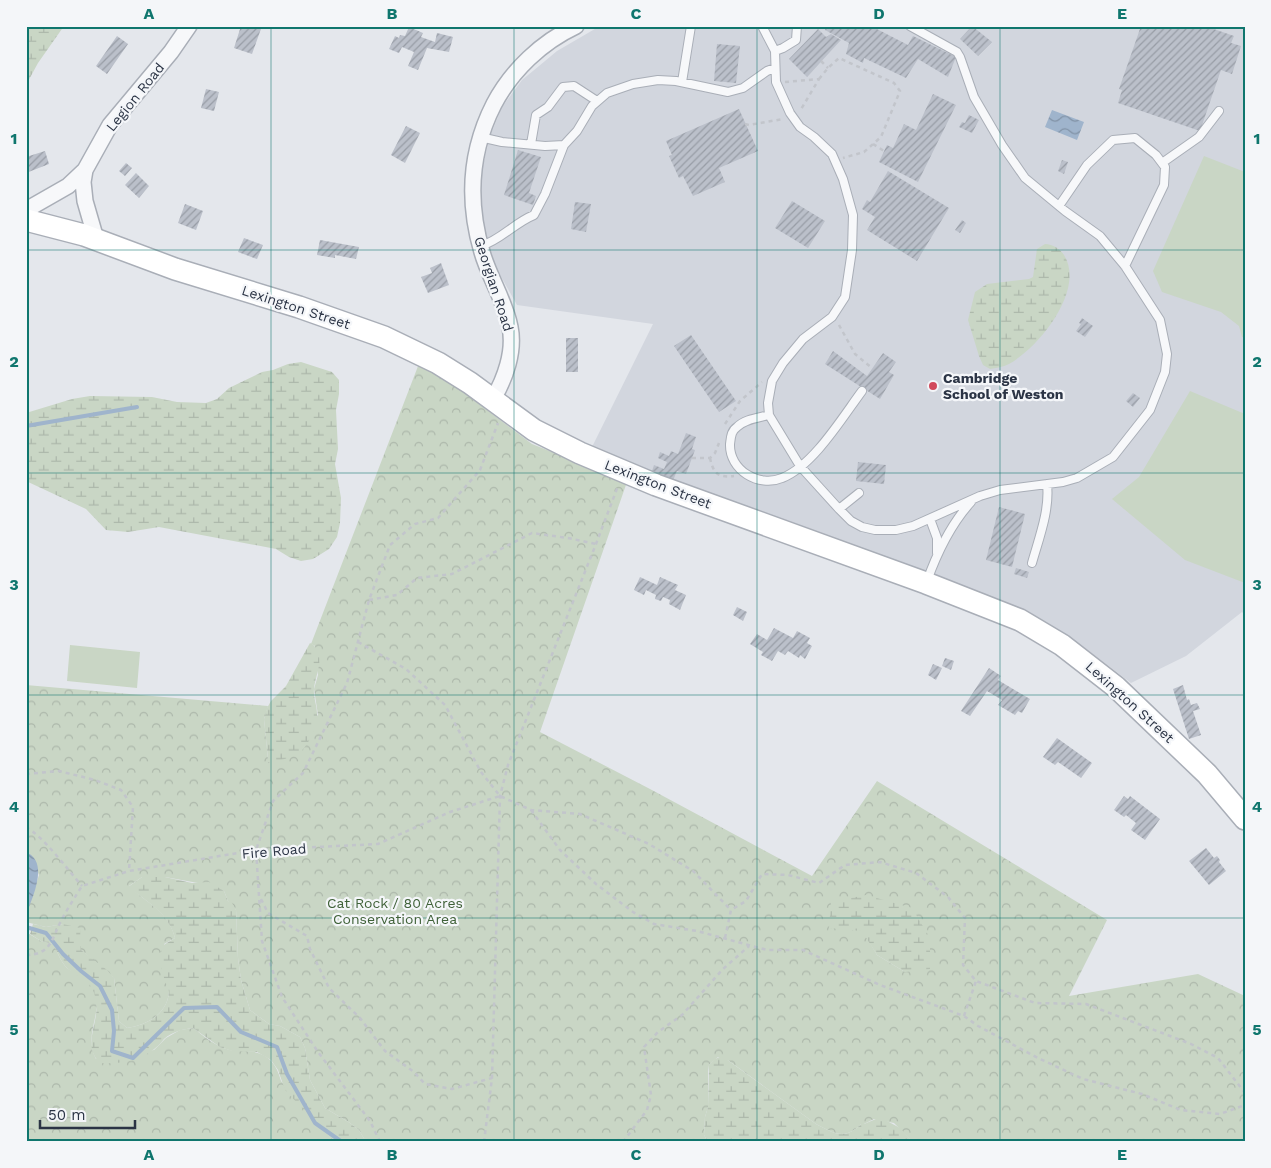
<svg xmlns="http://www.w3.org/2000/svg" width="1271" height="1168" font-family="'Work Sans',sans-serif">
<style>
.built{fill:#d2d6de}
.green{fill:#c9d6c5}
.forest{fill:url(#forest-crowns);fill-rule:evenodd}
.wetland{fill:url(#wetland-marsh)}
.water{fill:url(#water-waves)}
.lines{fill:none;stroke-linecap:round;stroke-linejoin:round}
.stream{stroke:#9fb4cc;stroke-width:4}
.building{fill:url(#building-hatch)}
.lane-casing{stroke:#a9aeb7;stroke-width:10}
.street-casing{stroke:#a9aeb7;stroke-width:18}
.secondary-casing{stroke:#a9aeb7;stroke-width:24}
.path{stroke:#c2c5cb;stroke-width:2.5;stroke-dasharray:4 4;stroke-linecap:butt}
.lane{stroke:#f7f8fa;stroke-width:8}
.street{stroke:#f7f8fa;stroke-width:15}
.secondary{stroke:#fff;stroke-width:21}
.grid{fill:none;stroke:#0f766e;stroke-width:1;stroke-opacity:0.55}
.poi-dot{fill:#d1495b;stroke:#f4f6f9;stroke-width:2}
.labels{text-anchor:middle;stroke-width:4.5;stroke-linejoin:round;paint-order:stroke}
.street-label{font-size:14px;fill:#2b3445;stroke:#f4f6f9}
.poi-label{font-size:14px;font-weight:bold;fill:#2b3445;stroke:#f4f6f9;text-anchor:start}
.park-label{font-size:14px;fill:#3f6138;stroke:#f4f6f9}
.neatline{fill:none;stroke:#0f766e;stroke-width:2}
.grid-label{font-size:16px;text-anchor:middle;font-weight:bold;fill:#0f766e}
</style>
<defs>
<pattern id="forest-crowns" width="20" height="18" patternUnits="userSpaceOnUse" patternTransform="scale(1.25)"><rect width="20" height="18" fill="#c9d6c5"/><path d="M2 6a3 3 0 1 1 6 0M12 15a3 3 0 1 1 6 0" fill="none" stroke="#adb8ab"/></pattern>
<pattern id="wetland-marsh" width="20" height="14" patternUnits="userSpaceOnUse" patternTransform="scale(1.25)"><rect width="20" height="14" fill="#c9d6c5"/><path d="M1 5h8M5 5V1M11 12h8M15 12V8" fill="none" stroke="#adb8ab"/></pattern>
<pattern id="water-waves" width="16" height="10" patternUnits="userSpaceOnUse" patternTransform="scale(1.25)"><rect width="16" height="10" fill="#9fb4cc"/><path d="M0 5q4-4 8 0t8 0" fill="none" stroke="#8293a7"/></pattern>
<pattern id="building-hatch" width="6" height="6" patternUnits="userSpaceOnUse" patternTransform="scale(1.25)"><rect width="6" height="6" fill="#bbc0ca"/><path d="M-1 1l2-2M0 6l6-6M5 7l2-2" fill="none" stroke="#989da6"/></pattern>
</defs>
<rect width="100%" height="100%" fill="#e4e7ec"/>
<path class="built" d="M600 26H1245V615L1242 612 1186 656 1131 683 1085 648 1059 631 672 483 591 449 653 324 517 305 495 266 480 214 482 170 490 136 502 107 522 80 539 66 557 51Z"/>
<path class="green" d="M1204 156 1245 172V338L1242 337 1239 326 1221 312 1162 292 1153 271Z
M1190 391 1245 414V583L1185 560 1112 499 1139 477Z
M70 645 140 652 137 688 67 681Z"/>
<path class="forest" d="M420 361 426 364 532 444 627 482 540 732 650 789 812 876 877 781 1107 920 1069 996 1198 974 1245 996V1142H913L894 1123 874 1119 864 1124H861C844 1141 834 1133 816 1124L729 1061 718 1057 709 1065 708 1072V1107L705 1117 704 1135 708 1142H366L359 1130 350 1123 325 1108 310 1080 305 1048 300 1037 280 1026 269 1024 250 1010 241 980 238 958 236 910 228 901 224 891 198 883 165 877H142L129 886C146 903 169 911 175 938L164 944C165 957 170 980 169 992 167 1015 146 1025 127 1028L119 1021 114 978 81 950 63 924 46 927 26 922V915L39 875 29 853 26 852V685L268 706 264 719 268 759 318 715 314 689 318 675 315 646 311 644ZM863 931 905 972 877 955Z
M26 932 41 941 54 944C57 952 61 962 67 968 75 974 88 978 93 987 106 1010 82 1033 96 1059L154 1050 166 1038 180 1030 193 1028C204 1036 216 1047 230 1050 235 1052 240 1050 246 1051 267 1052 276 1062 281 1081L334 1142H26Z"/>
<path class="wetland" d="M26 26H64L38 63 26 85Z
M1045 244C1053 244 1060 249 1064 255 1086 290 1038 348 1009 364 1003 367 996 368 990 369L983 365 979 356 968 320 975 292 987 284 1029 279 1033 277 1037 249Z
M301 362 332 372 339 380V394L336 410 338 449 335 464 341 498 340 523 337 537 329 549 313 559 301 561 289 557 276 549 159 527 128 532 106 530 86 509 26 481V413L72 399 90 396 152 397 177 402 206 403 217 399 229 388 262 372 273 370 288 364Z
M310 643C328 653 315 675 314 689 313 697 317 705 317 713 318 724 311 739 304 748 297 758 272 762 261 765L267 763 268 759 264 719 267 708 271 701 286 686Z
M142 877H165L192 883 209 882 224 891 228 901 232 903 236 910 238 958 241 980 250 1010 269 1024 280 1026 300 1037 305 1048 310 1080 325 1108 350 1123 359 1130 366 1142H334L285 1090 278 1070 271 1060 257 1052 232 1051 220 1047 193 1028C183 1029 172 1032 164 1039 161 1043 157 1047 153 1050 136 1062 121 1064 100 1063 81 1045 100 1022 96 1001 93 979 81 981 67 968 61 962 57 952 54 944L41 941 30 934 33 924 46 927 63 924 80 928 81 950 107 970 114 978 119 1021 127 1028C146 1025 167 1015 169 992 169 989 166 984 165 981 161 970 158 958 162 946L175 938C169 913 146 901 128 887Z
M866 895 912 908 930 938V969L905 972 877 955 862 931 829 928 831 902Z
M722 1056 816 1124C834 1133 844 1141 861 1124H864L883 1116 887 1121 900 1128 913 1142H708L704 1135 705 1117 708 1107 709 1065 715 1059Z"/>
<path class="water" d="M1052 110 1084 122 1077 140 1045 127Z
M26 852C50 862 32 898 26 915Z"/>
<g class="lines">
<path class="stream" d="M26 426 137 407
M26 927 46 933 63 954 81 971 100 986 112 1010 114 1031 112 1051 133 1058 184 1008 217 1007 241 1032 277 1047 287 1074 315 1123 342 1142"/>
</g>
<path class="building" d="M241 26H262L252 54 234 48Z
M827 26H871L908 45 913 36 956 57 948 77 918 59 906 78 864 58 863 63 846 54 849 43 825 30Z
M972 26 992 42 978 56 960 39Z
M1141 26H1205L1234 36 1231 43 1241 46 1232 74 1221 70 1200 131 1118 103 1122 90 1119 89Z
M409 27 423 33 421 37 435 42 437 33 453 37 449 52 427 48 418 70 408 66 414 52 402 47 399 53 389 49 395 36 399 38 400 35 405 36Z
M818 29 826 37 831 34 841 40 807 77 789 59Z
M117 36 128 44 107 74 96 66Z
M717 44 740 46 736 83 714 81Z
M206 89 219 92 214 111 201 108Z
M933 94 956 105 918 182 879 162 887 145 893 148 904 124 916 130Z
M739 109 758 151 719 168 725 182 693 196 683 176 679 178 669 156 672 155 666 141Z
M969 115 979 120 972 133 959 127 962 122 965 123Z
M406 126 420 133 405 163 391 155Z
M518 150 541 157 529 193 536 196 533 205 504 195Z
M45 151 49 164 26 173V157Z
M1062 160 1068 162 1064 174 1058 171Z
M126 163 132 168 125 176 119 171Z
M888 171 949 208 917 261 867 230 875 217 862 209 867 200 870 202Z
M136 173 149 186 139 198 125 185Z
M792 201 825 221 808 248 775 228Z
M575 202 591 204 586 232 571 229Z
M185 204 203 211 196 230 178 223Z
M962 220 966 223 960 233 955 230Z
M244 238 263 245 257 259 238 252Z
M320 240 359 247 356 259 335 255V258L317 255Z
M441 263 449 285 428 293 421 277 432 273 430 268Z
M1082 318 1093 326 1085 337 1076 331 1081 324 1079 323Z
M691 335 736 401 719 412 674 346Z
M566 338H578V372H566Z
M833 351 867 376 883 353 896 362 889 372 894 375 880 399 825 364Z
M1133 393 1140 398 1133 407 1126 401Z
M686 433 696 437 692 449 695 450 686 474 677 471 672 483 651 474 654 465 664 469 667 462 658 458 660 452 669 456 671 451 678 454Z
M858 462 886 465 884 484 856 481Z
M999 507 1025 514 1012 567 986 560Z
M1016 568 1029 572 1027 578 1014 574Z
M640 577 657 585 660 577 678 585 675 590 686 595 680 610 669 604 670 600 663 597 661 601 655 599 656 595 646 590 644 595 634 590Z
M737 607 747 612 743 621 733 615Z
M774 628 793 638 797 631 810 638 807 643 812 646 805 659 800 655 799 658 788 651 785 655 778 651 772 661 761 655 763 652 750 644 757 634 767 640Z
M945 658 954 661 951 670 942 666Z
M933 664 942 668 936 680 928 675Z
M989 668 1001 676 998 680 1030 699 1022 713 1018 711 1015 715 998 705 1002 700 987 691 970 716 961 711Z
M1183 685 1187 700 1189 699 1191 705 1197 703 1200 709 1193 711 1201 735 1189 739 1173 689Z
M1057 738 1092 763 1081 778 1058 762 1055 765 1043 757Z
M1124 796 1128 799 1130 796 1160 819 1145 840 1131 830 1136 823 1126 815 1124 817 1114 810Z
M1206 848 1214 858 1217 856 1220 860 1219 862 1226 871 1209 885 1189 861Z"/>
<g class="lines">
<defs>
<path id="lane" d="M762 26 775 51
M797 26 796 40 783 48 775 51 776 82 790 113 800 127 814 137 832 154 843 179 853 215 852 250 845 297 832 317 803 339 783 363 772 381 768 403 769 415 800 466 839 509
M682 82 691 26
M480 137 502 142 545 146 564 145
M531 144 536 115 548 107 563 87 574 86 597 101
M1162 163 1199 137 1219 111
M1059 206 1087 165 1113 140 1135 138 1156 155 1165 167 1164 185 1125 266
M481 246C501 240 514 223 534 215L545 194 564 145 577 131 592 106 607 93 633 84 658 80 676 81 728 92 743 88 767 71 775 68
M769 415C758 418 745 419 737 427 731 431 731 437 730 444 729 470 759 488 782 478 813 466 842 418 862 391
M859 493 839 509 851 521 862 527 875 530H896L913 526 980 496 1000 490 1063 482 1077 478 1113 457 1150 410 1165 372 1167 354 1160 320 1125 266 1100 236 1065 211 1025 178 1002 145 974 97 960 57 957 52 910 26
M930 519 937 538V553
M1032 563C1039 538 1050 510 1047 484
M927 581C937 553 951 524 971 502"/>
<path id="street" d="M26 210 68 186 85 170
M96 239 85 201 83 182 85 170 110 125 171 52 189 26
M493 399C505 379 515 351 510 327 505 301 489 277 482 252 467 201 470 151 494 104 512 70 542 42 576 26"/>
<path id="secondary" d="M26 220 84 235 175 269 299 307 384 337 438 363 470 383 534 430 580 453 656 485 926 583 1020 620 1062 645 1116 687 1207 774 1245 819"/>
</defs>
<use href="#lane" class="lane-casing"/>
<use href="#street" class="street-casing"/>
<use href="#secondary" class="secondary-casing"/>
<path class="path" d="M821 61 828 68
M819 79 828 68 839 58 894 83 900 91 881 137 864 152 843 158
M785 82 819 79 800 111
M745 124 749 125 783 119
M873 144 884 151
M839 325 855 354 872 368
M725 424 740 401 762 382
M692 458H710L715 453 719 443
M710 458C713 473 718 478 734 476
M369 600 397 595 417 578 452 574 532 533 568 538 596 544
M358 642 406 669 445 705 481 772 500 796 531 810 580 814 649 844 693 871 731 910
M26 774 59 771 95 780 121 790 133 807 129 871
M531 810 560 850 596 884 633 912 654 924 697 931 767 950H803L880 985 964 1016 978 1026 1038 1058 1083 1079 1142 1094 1181 1110 1220 1114 1245 1105
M26 827C43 836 68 870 82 886
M261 899 268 913 307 936 310 949 329 988 360 1018 385 1051 414 1072 425 1084 452 1089 492 1078
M725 938 731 910 746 901 762 874 788 875 819 883 845 865 880 862 916 873 948 897 965 918 963 965 976 981 1035 1003 1086 1004 1191 1044 1218 1058 1245 1093
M26 955C52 955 52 937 62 919 68 908 75 897 82 886L129 871 256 850 378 844 450 812 500 796
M964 1016 976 981
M380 1142 370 1121 318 1052 282 997 262 941 256 850 273 801 303 773 347 683 369 600 390 545 415 524 438 518 480 470 498 423
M484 1142 492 1078 500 796 508 765 596 544 618 486
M623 1142 647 1110 651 1095 644 1047 658 1032 682 1015 723 969 749 946"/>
<use href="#lane" class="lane"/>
<use href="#street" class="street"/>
<use href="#secondary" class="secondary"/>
</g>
<path class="grid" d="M271 26V1142M514 26V1142M757 26V1142M1000 26V1142M26 250H1245M26 473H1245M26 695H1245M26 918H1245"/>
<circle class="poi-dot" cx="933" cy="386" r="5"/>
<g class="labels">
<g class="street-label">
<text transform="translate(135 97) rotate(-51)" y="5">Legion Road</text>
<text transform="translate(494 284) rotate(72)" y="5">Georgian Road</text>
<text transform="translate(296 307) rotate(18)" y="5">Lexington Street</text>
<text transform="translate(658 484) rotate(21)" y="5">Lexington Street</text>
<text transform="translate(1130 702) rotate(42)" y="5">Lexington Street</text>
<text transform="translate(274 851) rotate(-5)" y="5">Fire Road</text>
</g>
<g class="poi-label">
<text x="943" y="383">Cambridge<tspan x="943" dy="16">School of Weston</tspan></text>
</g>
<g class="park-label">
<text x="395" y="908">Cat Rock / 80 Acres<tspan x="395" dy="16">Conservation Area</tspan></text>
</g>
</g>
<rect width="1271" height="1168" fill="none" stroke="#f4f6f9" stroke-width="55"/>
<path d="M40 1120v8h95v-8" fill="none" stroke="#2b3445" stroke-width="2.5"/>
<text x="48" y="1120" font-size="15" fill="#2b3445" stroke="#f4f6f9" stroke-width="4" paint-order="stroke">50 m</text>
<rect x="28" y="28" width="1216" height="1112" class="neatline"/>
<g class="grid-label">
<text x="149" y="19">A</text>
<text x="392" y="19">B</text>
<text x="636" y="19">C</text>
<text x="879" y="19">D</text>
<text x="1122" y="19">E</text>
<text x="14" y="144">1</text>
<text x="1257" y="144">1</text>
<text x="14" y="367">2</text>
<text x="1257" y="367">2</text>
<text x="14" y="590">3</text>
<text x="1257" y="590">3</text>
<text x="14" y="812">4</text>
<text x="1257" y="812">4</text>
<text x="14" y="1035">5</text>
<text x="1257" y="1035">5</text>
<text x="149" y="1160">A</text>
<text x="392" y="1160">B</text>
<text x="636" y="1160">C</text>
<text x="879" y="1160">D</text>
<text x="1122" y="1160">E</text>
</g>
</svg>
